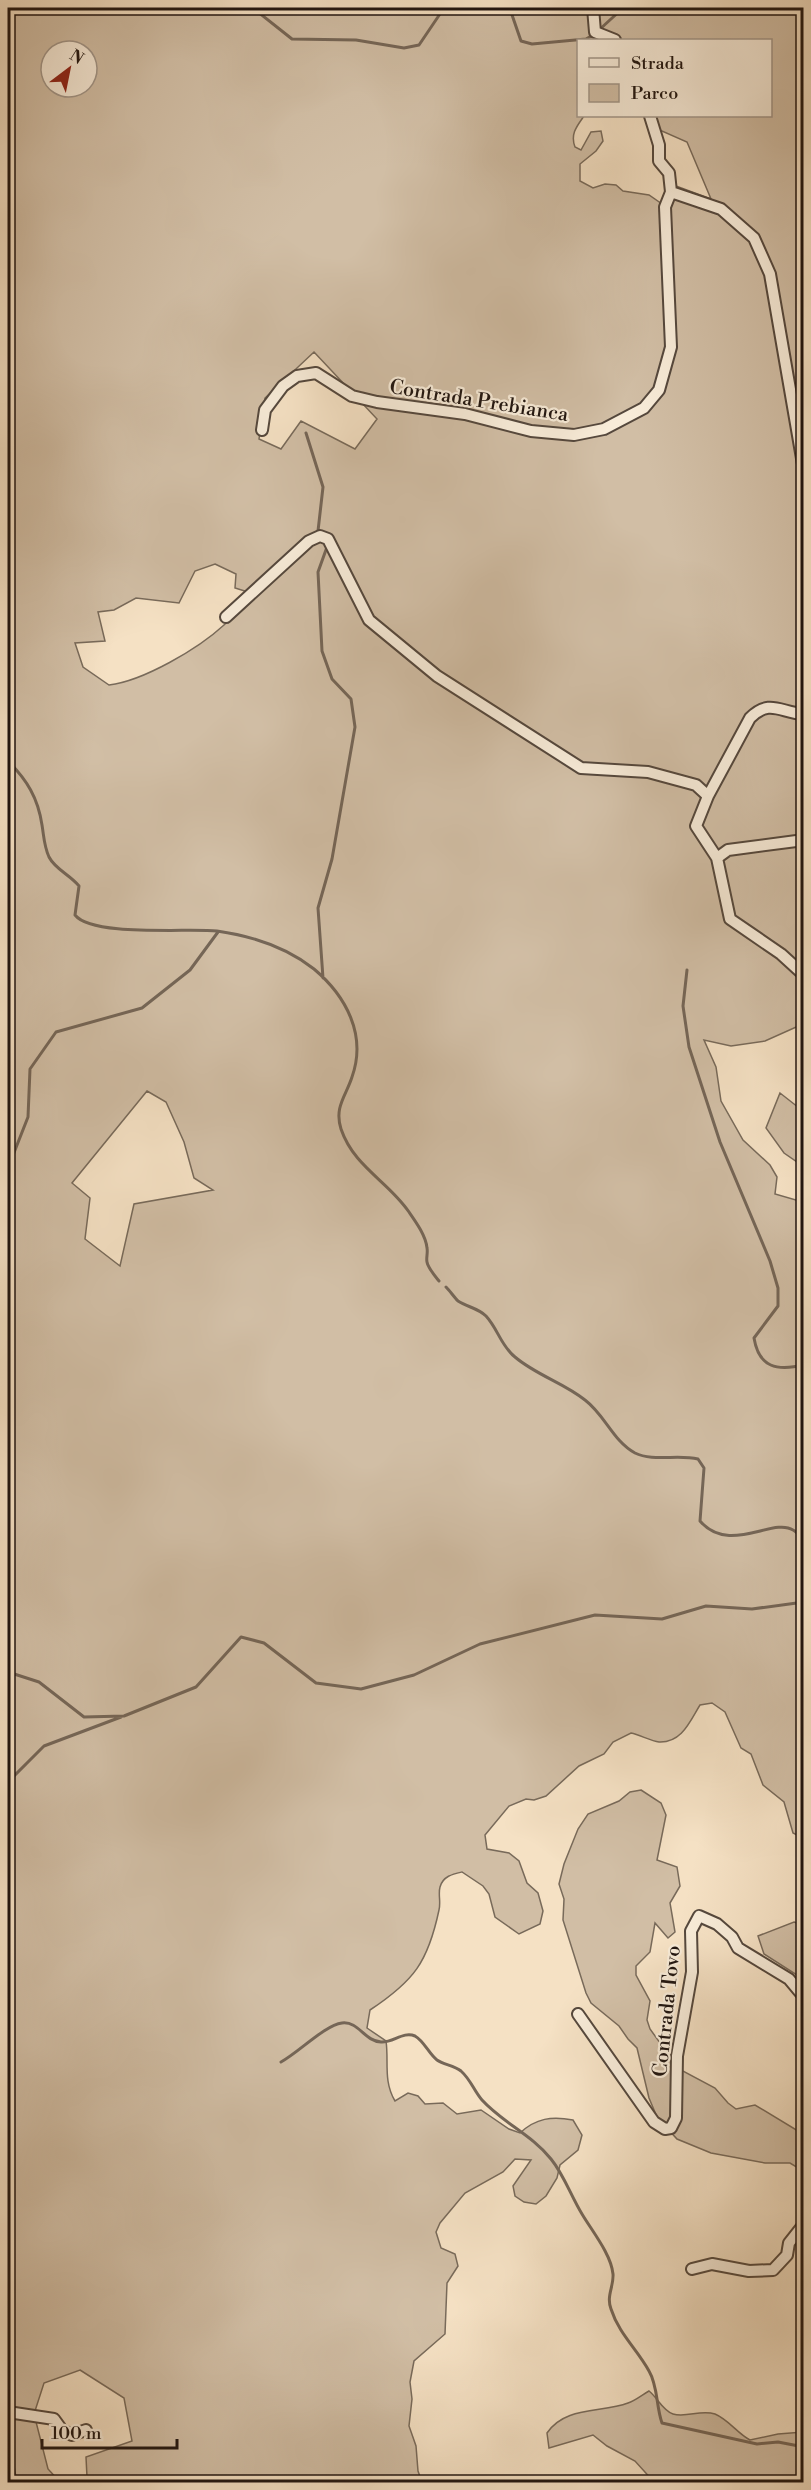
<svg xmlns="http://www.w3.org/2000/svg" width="811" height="2490" font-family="'Libre Bodoni',serif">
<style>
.green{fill:#d1bea5;stroke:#786a5a;stroke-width:1.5;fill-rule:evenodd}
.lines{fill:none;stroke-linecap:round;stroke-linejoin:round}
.stream{stroke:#756657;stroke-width:3}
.minor-casing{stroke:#55483d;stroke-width:14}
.minor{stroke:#f8ecd9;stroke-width:10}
.labels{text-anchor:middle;stroke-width:4.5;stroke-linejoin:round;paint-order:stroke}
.street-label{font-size:20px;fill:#201510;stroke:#f8ecd9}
</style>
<rect width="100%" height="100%" fill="#f5e1c4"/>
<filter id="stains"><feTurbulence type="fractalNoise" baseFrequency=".00333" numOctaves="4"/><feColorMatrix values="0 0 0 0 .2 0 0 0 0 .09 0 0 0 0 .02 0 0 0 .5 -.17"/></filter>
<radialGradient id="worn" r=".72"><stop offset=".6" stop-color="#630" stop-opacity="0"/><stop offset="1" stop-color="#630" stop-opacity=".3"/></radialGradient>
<path class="green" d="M27 8H803V1024L765 1041 731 1046 704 1040 716 1067 721 1101 743 1140 770 1165 777 1177 775 1194 803 1202V1838L793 1833 784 1802 763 1785 751 1754 741 1748 725 1712 712 1703 700 1705C690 1721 682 1743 659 1742 651 1741 640 1735 631 1733L613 1742 604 1754 579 1766 546 1796 534 1800 526 1799 509 1806 485 1835 487 1849 509 1853 519 1861 527 1883 538 1893 543 1911 540 1924 519 1934 495 1917 489 1894 483 1886 462 1872C453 1874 443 1876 440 1887 438 1894 441 1902 439 1910 428 1962 414 1981 370 2010L367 2028 386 2041C389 2061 383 2081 395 2101L408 2093 418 2096 425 2104 443 2103 457 2114 481 2110 509 2129 520 2133C536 2118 552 2116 573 2120L582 2135 578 2150 560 2165 557 2178 546 2196 536 2204 524 2202 515 2196 513 2186 531 2160 515 2159 503 2172 465 2193 440 2223 436 2232 441 2248 455 2254 458 2266 447 2283 445 2334 414 2361 410 2382 412 2399 409 2426 416 2446 418 2471 422 2482H8V15L16 14ZM578 40H770V116H652L655 128 687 142 711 199 668 183 665 206 649 195 623 191 616 185 605 184 593 188 580 181V164L596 151 603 141 601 131 591 132 581 150 575 147C570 134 577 126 584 116H578ZM51 51H87V87H51ZM314 352 377 419 355 449 301 421 281 449 259 439 265 398ZM215 564 236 574 235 588 251 593C242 604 234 616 224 625 198 649 143 681 109 685L83 667 75 643 105 641 98 612 114 610 136 598 179 603 195 571ZM147 1091 166 1102 184 1142 194 1178 213 1190 134 1204 120 1266 85 1239 90 1198 72 1183ZM80 2370 124 2398 132 2441 86 2457 87 2477 60 2482 48 2469 34 2414 44 2383Z
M780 1093 803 1111V1166L784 1153 766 1128Z
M641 1790 661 1803 666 1815 657 1860 677 1867 680 1886 670 1903 675 1932 668 1938 655 1923 650 1952 636 1966V1975L650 2001 647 2020 650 2029 679 2069 715 2088 728 2103 736 2109 755 2105 803 2134V2171L790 2163H765L711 2153 677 2139 657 2117 649 2098 637 2048 628 2039 619 2026 591 2003 586 1993 563 1920 564 1899 559 1884 564 1864 578 1829 588 1814 619 1801 630 1792Z
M794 1922 803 1925V1979L764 1954 758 1936Z
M649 2391C657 2397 663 2411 673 2414 687 2418 701 2409 715 2414 729 2420 737 2433 750 2440L778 2434 803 2432V2482H654L635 2461 607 2446 593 2435 549 2448 547 2433C565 2406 601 2413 628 2403 635 2401 642 2395 649 2391Z"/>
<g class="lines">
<path class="stream" d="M253 8 292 39 356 40 404 48 419 45 444 8
M500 8 511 12 521 41 532 44 586 39 593 35
M599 30 623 8
M306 433 323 487 318 531
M8 761C27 780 38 798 42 825 44 837 44 846 49 857 55 869 70 875 79 886L75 915C92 937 189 928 217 931 252 936 286 947 314 969 346 996 367 1035 352 1077 346 1096 334 1107 341 1129 354 1167 388 1181 409 1212 416 1222 426 1236 427 1248 428 1253 426 1258 427 1262 428 1268 435 1276 439 1281
M687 970 683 1006 689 1047 720 1142 770 1261 778 1288V1306L754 1338C759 1368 777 1371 804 1365
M323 978 318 908 332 859 355 727 351 699 332 679 322 651 318 572 327 547
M8 1168 28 1117 30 1069 56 1032 142 1008 190 970 218 932
M446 1287C450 1291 454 1297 458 1301 467 1307 478 1308 486 1316 498 1329 501 1346 515 1357 536 1375 564 1383 585 1400 605 1415 613 1441 635 1453 653 1462 678 1454 698 1459L704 1468 700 1521C729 1555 773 1517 793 1530 797 1532 800 1537 804 1540
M8 1672 39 1682 84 1717 124 1716 196 1687 241 1637 264 1643 316 1683 361 1689 414 1675 480 1644 595 1615 662 1619 706 1606 752 1609 804 1602
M8 1782 44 1746 121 1717
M281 2062C298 2053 325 2025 342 2023 359 2021 364 2041 381 2042 393 2043 403 2031 415 2036 424 2041 429 2054 437 2060 444 2065 454 2065 461 2071 471 2080 474 2091 482 2100 503 2123 532 2135 551 2159 564 2175 571 2196 582 2214 592 2231 611 2254 613 2274 614 2286 606 2296 611 2309 619 2334 637 2349 649 2371 658 2386 656 2406 662 2423L757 2444 778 2442 804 2447
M8 2454 12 2459 16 2482"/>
<defs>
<path id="minor" d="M593 8 595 32 615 40
M8 10 16 8
M671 192 721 209 754 238 770 274 804 470
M262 430 265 410 283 386 297 376 316 373 352 396 377 402 465 414 531 431 574 435 604 429 644 408 659 390 671 347 665 207 671 192 669 173 659 161V145L650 116
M226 617 309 541 320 536 328 539 369 620 437 676 581 768 648 772 696 785 708 796
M804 714C781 713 770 698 750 718L708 796 696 826 717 858 730 919 781 954 804 975
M717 858 728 850 804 840
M578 2014 654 2122 665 2129 671 2128 676 2118 677 2056 692 1972 691 1931 699 1916 717 1924 732 1937 738 1948 789 1979 804 1997
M692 2269 712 2264 749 2271 773 2270 787 2255 789 2243 804 2224
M8 2412 54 2419 62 2430 72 2435 86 2430"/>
</defs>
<use href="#minor" class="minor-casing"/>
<use href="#minor" class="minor"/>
</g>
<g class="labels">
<g class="street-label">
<text transform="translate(479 400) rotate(9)" y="7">Contrada Prebianca</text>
<text transform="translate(666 2011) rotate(-84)" y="7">Contrada Tovo</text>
</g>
</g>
<rect width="811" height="2490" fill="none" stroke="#f5e1c4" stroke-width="30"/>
<rect x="9" y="9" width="793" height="2472" fill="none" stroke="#201510" stroke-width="3"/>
<rect x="15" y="15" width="781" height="2460" fill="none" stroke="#201510" stroke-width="1.5"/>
<rect x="577" y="39" width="195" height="78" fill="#f8ecd9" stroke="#a29689" stroke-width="1.5"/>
<rect x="589" y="58" width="30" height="9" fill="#f8ecd9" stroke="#a29689" stroke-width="1.5"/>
<text x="631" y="69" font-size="18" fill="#201510">Strada</text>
<rect x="589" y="84" width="30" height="18" fill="#d1bea5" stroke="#a29689" stroke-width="1.5"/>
<text x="631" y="99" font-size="18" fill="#201510">Parco</text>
<g transform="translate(69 69) rotate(32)"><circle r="28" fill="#f8ecd9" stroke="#a29689" stroke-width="1.5"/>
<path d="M0-4.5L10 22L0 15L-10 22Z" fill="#8f2418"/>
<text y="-9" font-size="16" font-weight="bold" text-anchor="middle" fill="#201510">N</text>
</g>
<path d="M42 2439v9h135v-9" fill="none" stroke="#201510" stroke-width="3"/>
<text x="51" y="2439" font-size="18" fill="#201510" stroke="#f8ecd9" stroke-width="4.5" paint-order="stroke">100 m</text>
<rect width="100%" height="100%" filter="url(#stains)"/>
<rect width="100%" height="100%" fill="url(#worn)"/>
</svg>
